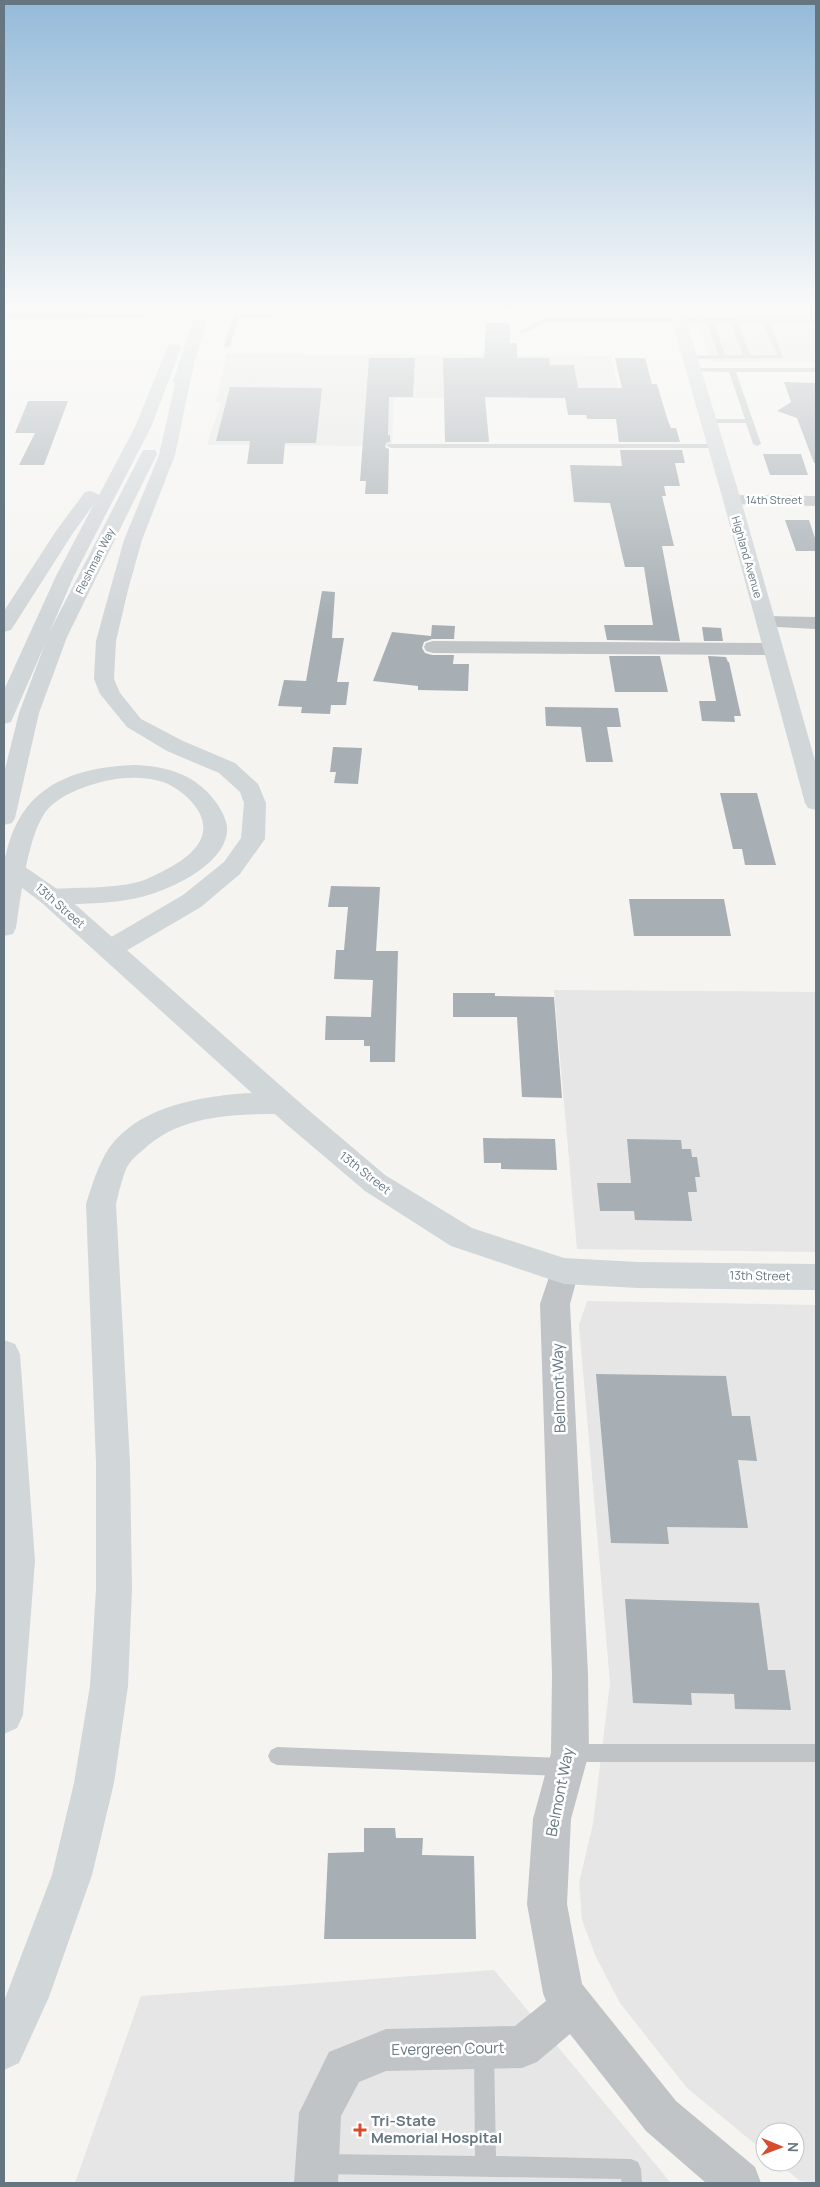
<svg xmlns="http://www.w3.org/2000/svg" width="820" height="2187" font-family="Manrope,sans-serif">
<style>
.built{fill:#e5e6e5}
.building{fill:#a7afb4}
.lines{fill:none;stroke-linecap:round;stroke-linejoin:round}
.service{fill:#c0c4c7;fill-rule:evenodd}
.minor{fill:#c0c4c7;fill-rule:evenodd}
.secondary{fill:#d1d6d9;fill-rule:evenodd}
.primary{fill:#d1d6d9;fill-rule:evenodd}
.poi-dot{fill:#d84c2e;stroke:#fff;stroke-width:2}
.labels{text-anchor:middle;stroke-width:5;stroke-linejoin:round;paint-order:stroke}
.far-street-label{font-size:11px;fill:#657680;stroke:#fff}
.street-label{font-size:12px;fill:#657680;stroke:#fff}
.near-street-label{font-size:15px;fill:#657680;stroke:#fff}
.near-poi-label{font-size:15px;font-weight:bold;fill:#657680;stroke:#fff;text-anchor:start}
</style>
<rect width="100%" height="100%" fill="#f5f4f1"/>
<path class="built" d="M695 311H816V362L711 361Z
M227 354 611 356 620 399 394 398 392 446 207 445 221 402H216Z
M554 990 816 992V1252L577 1249Z
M587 1301 816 1305V2183L800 2181 777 2162H795V2132H765V2152L687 2088 620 2003 596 1957 582 1920 579 1883 593 1824 610 1683 579 1325Z
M494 1970 671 2183H75L141 1996Z"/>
<path class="building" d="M486 323H510V343H517V358H549L550 365H574L578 388H622L615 358H645L652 384H657L668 421 671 428H676L680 442H619L616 419H587L586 415H568L565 398 485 397 489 442H445L443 358H484Z
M369 358H415L413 397H389L388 435H390V442L386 443 385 447 389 449 388 494H365L366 481H360Z
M784 382 816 383V463H814L797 418 777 411 791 402Z
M230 387 322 388 316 443H285L283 464H247L250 441H216Z
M28 401H68L44 465H19L35 433H15Z
M620 450H682L685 463H675L680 486H664L666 496H662L674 546H662L680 641 607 640 604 625H653L644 567H625L610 503 574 502 570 465 622 466Z
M763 454H801L808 475H770Z
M785 520H809L816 541V551H796Z
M322 591 335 592 332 638H344L337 682H349L346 705H331L330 714 301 713 302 707 278 706 284 680 306 681Z
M432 625 455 626 454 639H432L424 642 422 648 425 653 432 655H454L453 664H469L468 691 418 690V686L373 681 392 632 431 636Z
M702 627 721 628 723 641H704Z
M609 656H660L668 692H615Z
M708 656 726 657 728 662H729L741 716H734L735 722 702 721 699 701H716Z
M545 707 618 708 621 727H607L613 762H586L581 727 546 726Z
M333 747 362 748 358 784 334 783 336 772H330Z
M720 793H757L776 865H745L742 849H733Z
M331 886 380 887 376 951H398L395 1062H370V1046H364V1040H325L326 1016 371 1017 373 980 334 979 336 950H344L348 907H328Z
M629 899H724L731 936H634Z
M453 993H495V996L554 997 562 1098 522 1097 517 1017H453Z
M483 1138 555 1139 557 1170 501 1169V1163H484Z
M627 1139 681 1140 682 1149H691L692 1157H697L700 1177H695L697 1192H688L692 1221 635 1220 634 1211H600L597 1183H631Z
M596 1374 726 1376 732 1416H750L757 1461 738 1460 748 1528 667 1527 669 1544 611 1543Z
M625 1599 759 1603 768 1670H785L791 1710 735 1709 734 1694 691 1693 692 1705 633 1703Z
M364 1828H395L396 1838H423L422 1855 474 1856 476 1939H324L328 1853 364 1852Z"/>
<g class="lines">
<path class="service" d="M280 311H289L271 317H239L230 346 227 348 224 346 234 314 271 313Z
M546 318 816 319V323H770L783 358 689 359 686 357 687 356 718 355 707 323 547 322 523 333 518 332ZM714 323H731L743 355H725ZM738 323H763L777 355H750Z
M693 368H816V372H736L761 444 757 446 753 444 746 423H704V419H745L729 372 691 371 690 370Z
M388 444H714L718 446 714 448H391L387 446Z
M572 1744H816V1762H572L566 1759 563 1753 566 1747Z
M277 1747 563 1758 569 1761 572 1767 569 1773 563 1776 277 1765 271 1762 268 1756 271 1750Z
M484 2043 491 2046 494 2053 496 2156 631 2159 638 2162 641 2169 642 2183H622L621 2179 322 2174 315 2171 312 2164 315 2157 322 2154 475 2156 474 2053 477 2046Z"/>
<path class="minor" d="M4 311H142L147 314 140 318 4 319Z
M732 495 816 496V506L726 504 724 500 726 496Z
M766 616 816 617V629L759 626 757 622 759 618Z
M433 641 773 643 780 645 783 649 780 653 773 655 433 653 426 651 424 647 426 643Z
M564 1259 574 1262 579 1271 570 1304 588 1674 589 1753 571 1819 567 1904 582 1984 676 2101 755 2167 761 2183H706L646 2131 570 2034 537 2062 522 2068 386 2071 359 2082 341 2116 338 2183H294L299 2113 329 2052 386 2029 515 2026 546 2001 543 1993 527 1904 533 1819 551 1753 552 1674 540 1304 554 1262Z"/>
<path class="secondary" d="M669 311H683L741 500 816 764V810L808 808 805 803 723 500Z
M4 855 12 858 60 891 306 1108 385 1175 472 1228 564 1258 638 1262 816 1264V1290L638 1288 564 1284 451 1246 365 1191 286 1124 42 903 4 874Z"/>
<path class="primary" d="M196 311H210L194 364 175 455 142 540 128 590 116 641 114 679 120 693 141 719 183 741 235 763 258 784 266 803 265 839 240 874 201 907 119 955 110 958 101 955 97 949 101 943 183 895 224 862 241 838 244 803 240 792 219 773 167 751 127 727 100 694 94 679 96 641 110 590 124 540 159 455 175 384 173 381Z
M174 344 179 345 181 348 151 427 74 576 50 631 141 454 143 450H155L157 454 67 637 39 713 15 818 12 823 4 825V773L19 713 45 644 11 722 4 724V690L56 576 94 504 73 533 11 630 4 632V611L56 531 85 492 91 491 99 495 135 427 167 348 169 345Z
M135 765C164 766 191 773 211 796 218 804 225 815 227 826 230 863 170 890 141 897 121 902 101 903 80 904 68 904 55 906 42 903L39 897 42 891 51 889C80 887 110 889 138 882 149 879 159 873 169 868 200 851 218 828 188 798 180 791 170 783 159 781 138 775 112 778 91 785 75 790 54 799 44 814 27 841 21 896 16 928L13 934 4 936C4 914 1 889 4 867 14 792 65 767 135 765Z
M281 1092 291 1095 295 1103 291 1111 281 1114C233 1114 180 1115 143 1150 137 1155 131 1160 127 1167 122 1178 119 1192 116 1204L130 1463 132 1589 128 1686 114 1783 92 1875 49 1997 19 2063 4 2070V2001L52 1875 74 1783 90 1686 96 1589V1463L86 1204C92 1185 98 1165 109 1148 145 1098 226 1093 281 1092Z
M4 1340 15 1344 20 1354 35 1561 23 1715 17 1728 4 1734Z"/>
</g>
<linearGradient id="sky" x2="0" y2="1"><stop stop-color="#94bada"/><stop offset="0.5" stop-color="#fafaf9"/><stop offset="1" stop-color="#fafaf9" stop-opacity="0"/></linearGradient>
<rect width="820" height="617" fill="url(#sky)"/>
<path class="poi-dot" d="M357.5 2122.5h5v5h5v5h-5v5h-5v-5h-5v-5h5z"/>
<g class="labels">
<g class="far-street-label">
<text x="774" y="504">14th Street</text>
<text transform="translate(747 557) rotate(74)" y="4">Highland Avenue</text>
<text transform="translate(95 561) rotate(-63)" y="4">Fleshman Way</text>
</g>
<g class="street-label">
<text transform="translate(60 906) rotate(41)" y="4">13th Street</text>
<text transform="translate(365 1173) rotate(38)" y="4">13th Street</text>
<text transform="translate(760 1276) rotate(1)" y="4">13th Street</text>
</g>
<g class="near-street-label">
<text transform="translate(559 1388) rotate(-92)" y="5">Belmont Way</text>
<text transform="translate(560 1792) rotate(-79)" y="5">Belmont Way</text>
<text transform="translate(448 2049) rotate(-1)" y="5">Evergreen Court</text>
</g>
<g class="near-poi-label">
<text x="371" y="2126">Tri-State<tspan x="371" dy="17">Memorial Hospital</tspan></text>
</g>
</g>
<rect width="820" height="2187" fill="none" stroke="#657680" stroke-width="10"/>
<g transform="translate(780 2147) rotate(91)"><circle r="24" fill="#ffffff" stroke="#c1c8cc"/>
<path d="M0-4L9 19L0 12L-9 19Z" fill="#d84c2e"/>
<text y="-8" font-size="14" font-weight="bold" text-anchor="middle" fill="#657680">N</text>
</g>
</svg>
